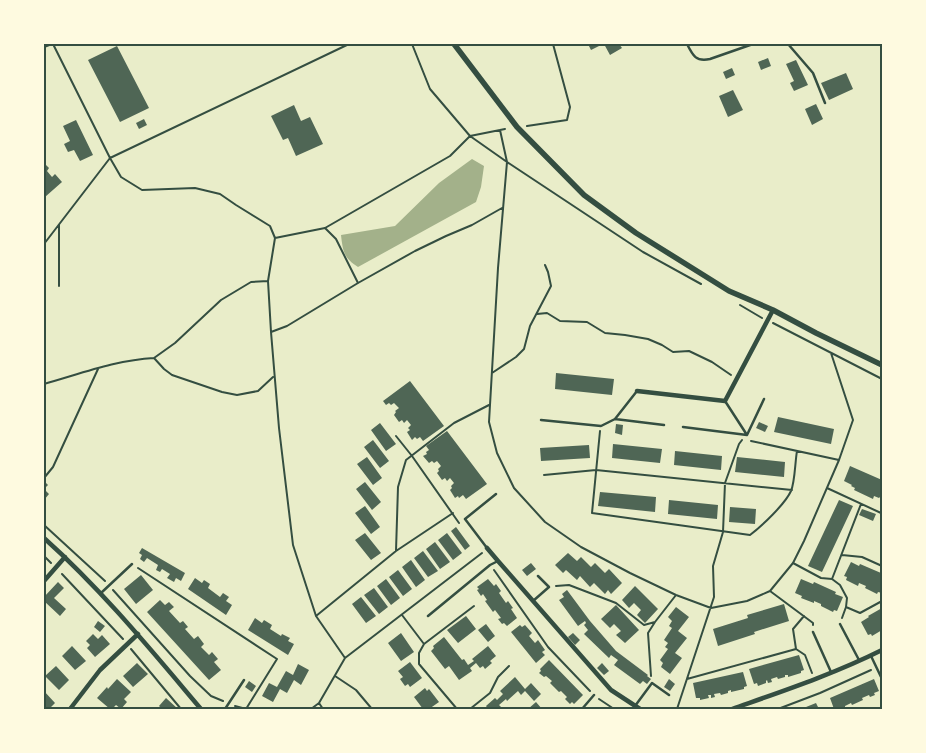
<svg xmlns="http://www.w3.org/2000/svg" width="926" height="753" font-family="'Public Sans',sans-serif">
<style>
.water{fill:#a3b18a}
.building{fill:#4f6655}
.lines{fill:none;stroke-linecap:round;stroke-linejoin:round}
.path{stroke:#344e41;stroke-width:2}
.service{stroke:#344e41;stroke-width:2.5}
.minor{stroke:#344e41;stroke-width:4.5}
.tertiary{stroke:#344e41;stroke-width:5.5}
.neatline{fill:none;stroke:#344e41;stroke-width:2}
</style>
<rect width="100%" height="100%" fill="#e9edc9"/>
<path class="water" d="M472 159 484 166 481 187 476 202 358 267C344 258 343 252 341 235L395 226 439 183Z"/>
<path class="building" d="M588 44H603L591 50Z
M604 44H619L622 48 610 55Z
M117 46 149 108 120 122 88 60Z
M768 58 771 66 761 70 758 62Z
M796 60 808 85 794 91 790 83 794 81 786 64Z
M732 68 735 75 726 79 723 72Z
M846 73 853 89 829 100 821 83Z
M733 90 743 110 728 117 719 96Z
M816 104 823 119 812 125 805 109Z
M294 105 301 121 310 117 323 144 296 156 288 138 283 140 271 116Z
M144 119 147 125 139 129 136 123Z
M76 120 93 155 80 161 74 150 68 152 64 144 70 141 63 126Z
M45 164 49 168 47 171 52 177 55 174 62 182 45 197 44 195V165Z
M556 373 614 379 612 395 555 389Z
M410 381 444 426 423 441 420 437 417 439 415 437 412 440 407 432 410 430 408 428 411 425 407 420 404 423 402 420 399 422 394 415 396 412 395 411 399 408 394 403 391 405 389 403 386 405 383 401Z
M778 417 834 429 831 444 774 432Z
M759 422 768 426 765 432 756 428Z
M380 423 396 444 386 451 371 430Z
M616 424 623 425 622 435 615 433Z
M447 431 487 484 466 499 463 495 459 498 458 496 455 498 450 490 452 488 451 486 454 483 450 478 447 481 445 478 442 480 437 473 439 471 438 469 441 466 437 461 434 463 432 461 429 463 423 456 427 454 426 452 429 450 426 446Z
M373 440 389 461 380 468 364 447Z
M613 444 662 449 660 463 612 458Z
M589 445 590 458 541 461 540 448Z
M675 451 722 456 721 470 674 465Z
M367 457 382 478 373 485 357 464Z
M737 457 785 462 784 477 735 472Z
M850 466 882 480V498L880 497 879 498 874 496 873 499 854 490 855 488 851 486 852 485 844 481Z
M44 481 48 485 44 489 49 494 44 500Z
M365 482 381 502 372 510 356 489Z
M600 492 656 497 655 512 598 506Z
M669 500 718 505 717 519 668 514Z
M839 500 853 506 822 572 808 566Z
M365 506 380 527 371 534 355 513Z
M730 507 756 509 755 524 729 522Z
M862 509 876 514 873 521 859 515Z
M456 527 470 546 465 550 451 531Z
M365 533 381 553 371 560 355 540Z
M447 533 462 553 453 560 438 540Z
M435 542 450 562 440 569 426 549Z
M142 548 185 573 181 581 176 578 174 582 167 578 170 574 162 569 160 572 156 570 158 565 147 558 144 562 140 559 142 555 139 553Z
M423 551 438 571 428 577 414 558Z
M568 553 577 561 581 557 591 567 595 563 605 573 609 569 622 583 611 594 608 590 605 594 594 583 590 587 580 576 577 580 566 570 563 573 555 565Z
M411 560 425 580 416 587 402 567Z
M851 562 859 566 860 564 881 573 880 575 882 576V593L878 592 877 594 865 588 866 586 859 583 858 586 846 580 847 577 844 576Z
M531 563 536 569 527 576 522 570Z
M398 570 412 589 403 596 389 577Z
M141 575 153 590 136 604 124 589Z
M195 578 202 583 204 580 210 584 208 588 220 597 223 593 229 597 226 601 232 605 226 615 188 589Z
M386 579 400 598 391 605 377 586Z
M488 579 494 586 496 584 501 591 499 593 506 603 508 601 513 608 511 609 517 618 507 626 504 623 502 624 498 619 501 618 495 610 493 612 485 601 487 600 483 594 481 596 477 590 479 589 477 587Z
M801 579 813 584 814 582 836 592 835 594 843 597 837 611 834 610 833 612 821 606V604L814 601V603L801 598 802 596 795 593Z
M58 582 64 588 54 598 66 609 60 616 44 601V597Z
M635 586 658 609 645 623 637 615 641 610 634 603 629 608 622 600Z
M374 588 388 607 379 614 364 595Z
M567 590 590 621 616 651 648 675 647 676 651 679 647 684 643 681 640 684 614 665 618 660 611 655 609 658 584 634 588 630 584 625 586 623 585 621 578 626 559 600 564 597 562 594Z
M361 597 376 616 366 623 352 604Z
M160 600 165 605 169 602 174 607 169 611 180 623 183 621 188 627 185 629 194 639 198 636 204 644 201 647 209 655 212 652 218 659 214 662 221 670 209 680 147 612Z
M784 604 789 621 754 632 755 634 718 646 713 629 748 618 747 615Z
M616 605 639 630 625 643 616 635 621 631 614 624 610 628 601 619Z
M676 607 689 617 678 631 687 638 675 653 682 658 670 674 661 667 663 663 660 660 668 649 665 647 668 643 664 640 672 628 669 626 672 621 668 617Z
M882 608V630L872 636 871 634 868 635 861 622 869 617 868 616Z
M466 616 476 629 458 643 447 630Z
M255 618 262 623 264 620 272 625 270 629 281 636 282 634 290 638 288 641 294 644 288 655 248 630Z
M98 621 105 626 100 632 94 627Z
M486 624 495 636 488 642 478 630Z
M520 625 522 627 525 625 532 633 529 636 535 643 538 640 545 650 542 652 545 655 536 663 511 632Z
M401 633 414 652 401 661 388 643Z
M573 633 580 640 575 645 568 637Z
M93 634 98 639 102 635 110 644 95 657 87 648 90 645 86 641Z
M444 637 462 660 464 659 468 665 474 661 472 659 488 646 496 656 490 661 492 663 485 669 483 666 480 668 476 663 470 668 472 671 459 680 449 666 445 669 431 651 434 648 433 646Z
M72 646 86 661 75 670 62 656Z
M799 655 804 670 801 671V673L788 677V675H785V677L778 679 777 677 771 679 772 682 768 683 767 680 766 681V683L758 686 757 683 754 684 749 669Z
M549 660 583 695 574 704 572 702 570 704 565 699 567 697 561 691 559 692 550 683 552 681 546 676 544 677 539 673 541 671 540 669Z
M410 662 422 678 410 687 408 684 405 686 400 679 403 677 398 671Z
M137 663 148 674 133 687 123 676Z
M602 663 609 671 604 675 597 668Z
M298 664 309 670 301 685 294 680 287 693 280 689 273 702 262 696 269 683 277 687 286 671 293 675Z
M56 666 69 680 59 690 45 676Z
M743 672 747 686 744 687V689L731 692V690L728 691V693L721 695 720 693 714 694 715 697 711 698V695H708L709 698 700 700V698H696L693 683Z
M515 677 525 689 531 683 541 694 534 701 525 691 521 695 518 691 507 701 506 699 499 705 503 709H488L486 706 495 698 497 700 503 694 500 691Z
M117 679 131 692 124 699 127 702 121 709 116 705 112 709H110L97 698 107 687 108 689Z
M669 679 675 684 670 691 664 687Z
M874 679 879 691 874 693 875 695 870 697 869 695 862 698 863 700 852 705 851 703 845 706V707L841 709 839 708 834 709 830 698Z
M249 681 256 686 252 692 245 687Z
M425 688 427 691 429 689 439 702 429 709H427L426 707 423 709 414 697Z
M44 691 55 703 49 709H44Z
M166 698 178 709H162L159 706Z
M536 702 542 709H528Z
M816 703 819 709H801Z"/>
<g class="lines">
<path class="path" d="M53 44 110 158 121 177 142 190 195 188 220 194 236 205 270 226 275 238 268 281 271 332 279 428 293 545 316 616 345 658
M412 44 430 89 470 136 507 162 643 252 701 284
M44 47 52 44
M527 126 567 120 570 107 553 44
M500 130 507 162 498 268 489 422 497 453 514 488 545 522 581 547 630 573 676 595 711 608 747 601 770 591 793 563 804 541 839 460 853 420 831 353
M59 225V286
M325 228 336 239 358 283
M275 238 325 228 450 156 470 136 505 129
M44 244 110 158 349 44
M268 281 251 282 221 300 175 343 154 358 164 369 172 375 222 392 237 395 258 391 273 377
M740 305 762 318
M537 314 547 313 560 321 587 322 605 333 625 335 648 339 662 345 673 352 689 351 712 362 731 375
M773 323 882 379
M271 332 287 326 358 283 415 251 446 236 472 225 502 208
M492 373 516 357 524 349 530 326 551 286 548 272 545 265
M44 384C80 374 116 360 154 358
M600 431 592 513 750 535C762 526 785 504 791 491 795 482 795 462 797 451
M396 436 412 456 459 523
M751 441 839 460
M544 475 596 470 792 490
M44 478 53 467 98 369
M827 488 881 513 882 515
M44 525 105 581
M396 551 398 487 406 460 454 423 489 405
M842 555 862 557 882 566
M44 556 51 563
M793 563 821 578 832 579 840 585 847 598 846 607 842 618
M138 568 277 659 246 709
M494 570 548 647 590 691
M62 574 123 639
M832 579 861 504
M556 586 569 585 616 603 644 625 655 622
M113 590 190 676 211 696 223 701
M770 591 813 623V625
M846 607 860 613 882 601
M402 615 424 644
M316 616 396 551 453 513
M804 616 793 629 796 649 805 655 812 673
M131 649 181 709
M335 676 356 690 372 709
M651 676 648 633 655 622 676 595
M687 679 796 649
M599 699 614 709
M319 703 323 709
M235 706 246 709
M311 709 319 703 345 658 482 553
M457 709 419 664V653L424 644 474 606
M470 709 490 693 498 677 509 666
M677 709 714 597 713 566 723 532 725 483 739 444 742 440
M778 709 820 693 871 670"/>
<path class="service" d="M687 44C693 56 696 62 710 59L753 44
M788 44 813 73 825 103
M725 401 747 435
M615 419 664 425
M541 420 601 426 615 419 637 391
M683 427 747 435 764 399
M487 548 465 519 496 494
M101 593 132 564
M533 601 549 587 538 576
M428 616 490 565 498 561
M840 624 859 660
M813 632 831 672
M871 656 882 679
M635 706 652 683 669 695
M225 709 244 680
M582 709 594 695"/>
<path class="minor" d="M637 391 725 401 773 310
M44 538C102 590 151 650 201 709
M487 548 498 561 611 690 640 709
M44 581 65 557
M70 709 100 670 138 634
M732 709C783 691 834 674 882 650"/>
<path class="tertiary" d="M454 44 517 127 584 195 636 233 729 291 773 310 816 333 882 365"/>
</g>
<rect width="926" height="753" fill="none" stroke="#fefae0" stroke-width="90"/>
<rect x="45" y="45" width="836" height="663" class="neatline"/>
</svg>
